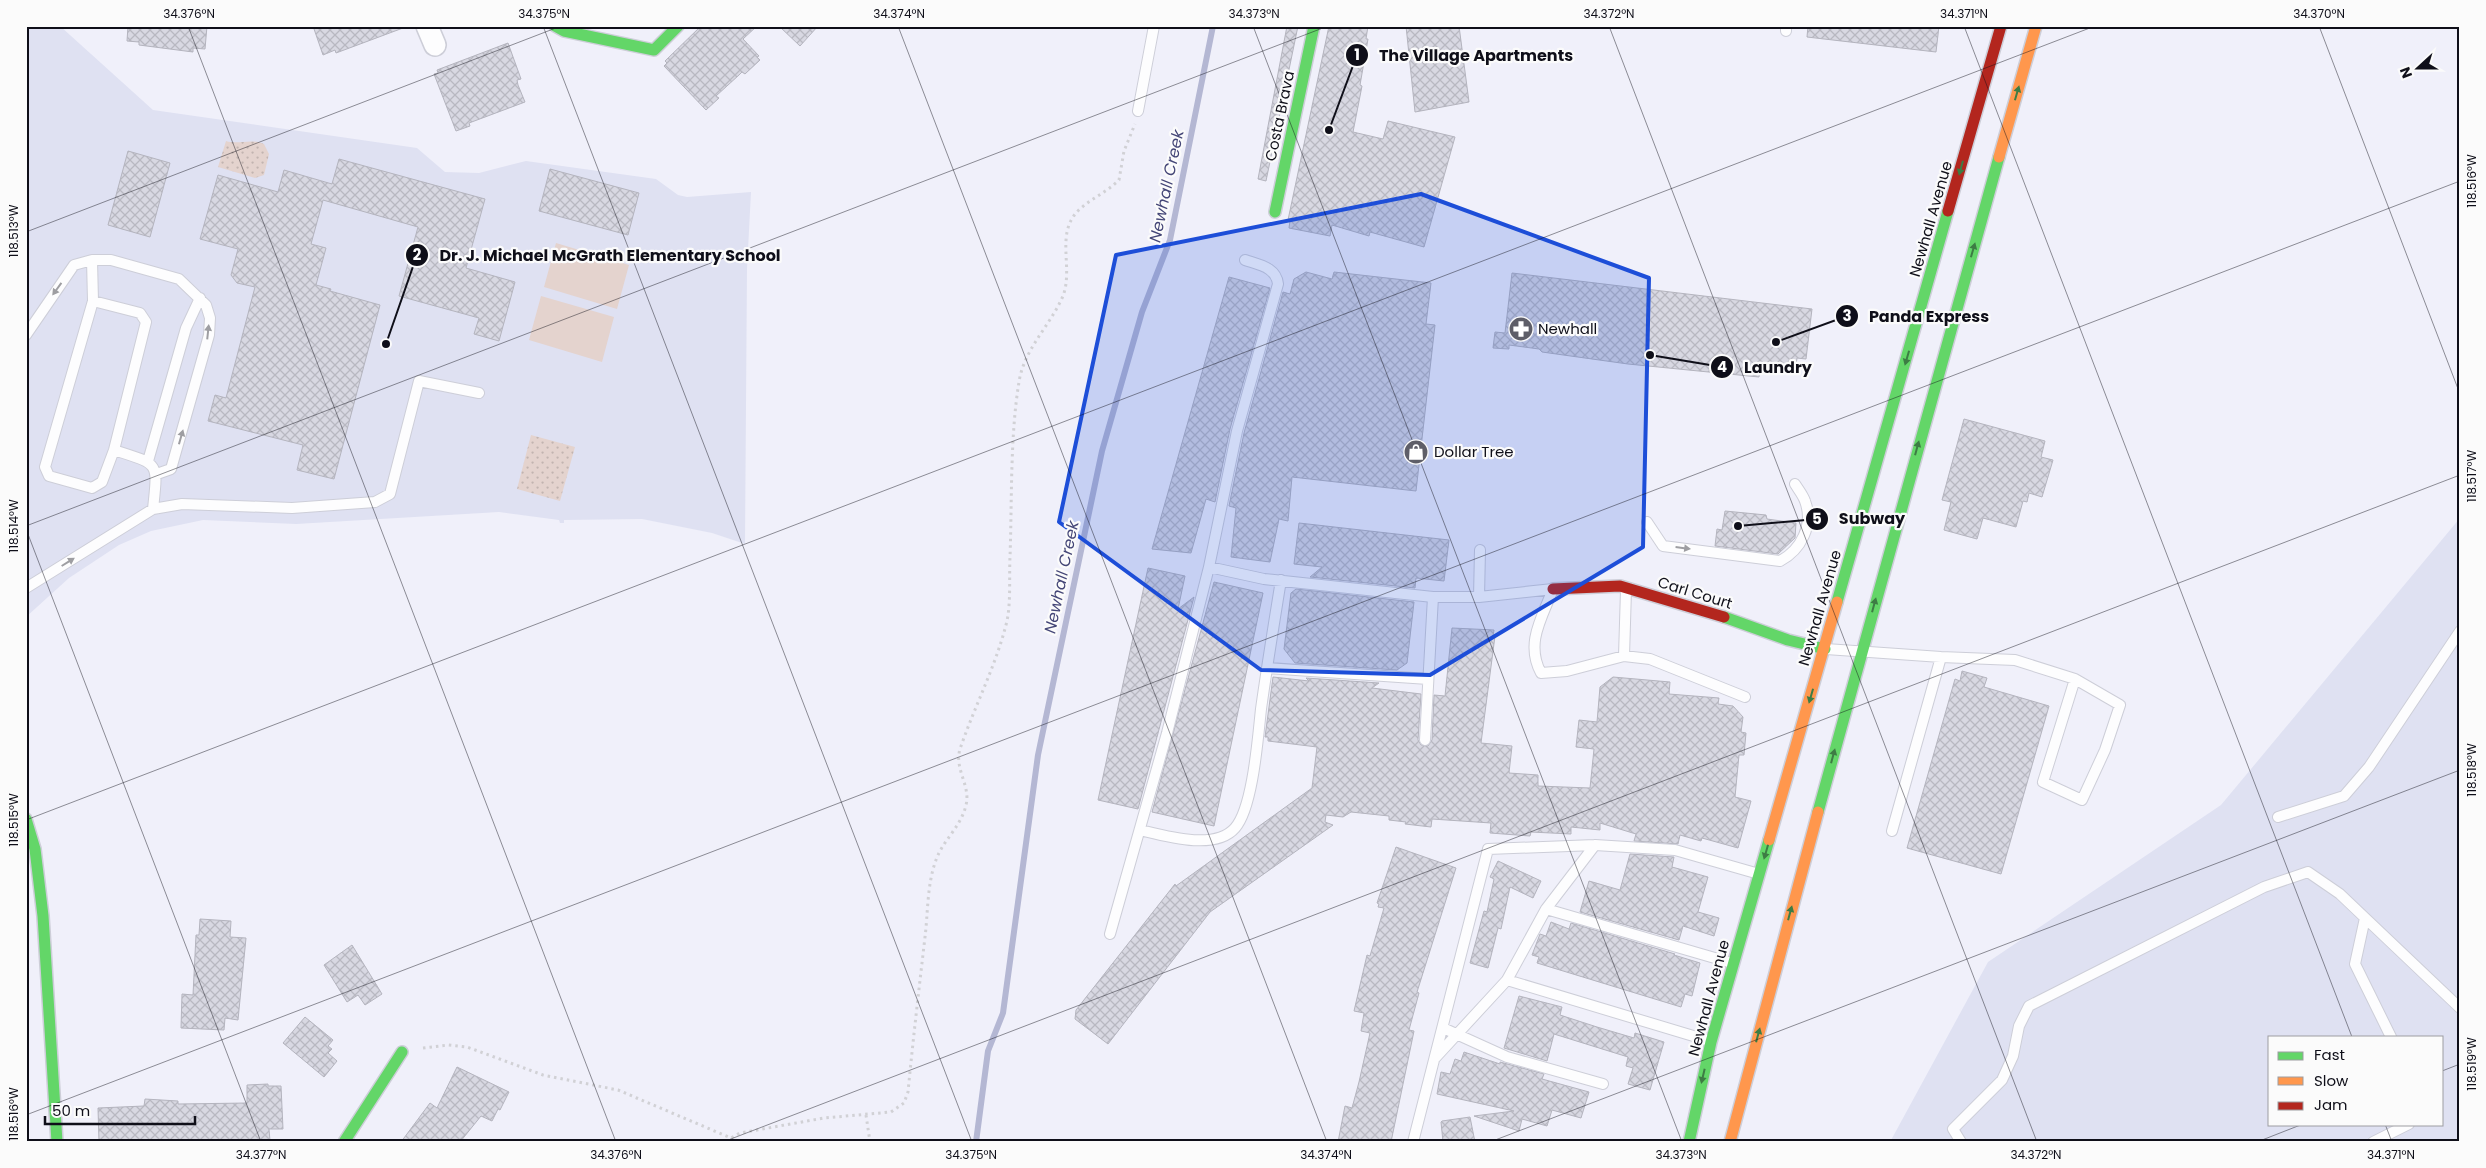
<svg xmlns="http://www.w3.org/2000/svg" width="2486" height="1168" font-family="Poppins,sans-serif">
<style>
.built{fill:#dfe1f2;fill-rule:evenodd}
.green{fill:url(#green-dots)}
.pitch{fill:#e4d3ce}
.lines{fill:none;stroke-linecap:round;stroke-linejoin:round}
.stream{stroke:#b4b7d3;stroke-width:6}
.building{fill:url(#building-cross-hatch);stroke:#b4b4be}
.lane-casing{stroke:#cdced8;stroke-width:12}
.street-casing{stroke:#cdced8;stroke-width:24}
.fast-casing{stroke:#cdced8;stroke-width:14}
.slow-casing{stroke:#cdced8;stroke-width:14}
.jam-casing{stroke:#cdced8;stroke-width:14}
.path{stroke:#d1d1d5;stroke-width:3;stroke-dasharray:2.5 4;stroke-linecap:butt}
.lane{stroke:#fdfdfe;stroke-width:10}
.street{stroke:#fdfdfe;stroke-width:21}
.fast{stroke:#63d668;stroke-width:11}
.slow{stroke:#ff974d;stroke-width:11}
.jam{stroke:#b3261e;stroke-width:11}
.oneway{fill:#3d7c44}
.oneway2{fill:#9e9ea2}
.marked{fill:#1d4ed8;fill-opacity:0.2;stroke:#1d4ed8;stroke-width:4;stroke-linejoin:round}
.ticks{fill:none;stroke:#0f0f19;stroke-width:1;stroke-opacity:0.45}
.labels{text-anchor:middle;stroke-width:4.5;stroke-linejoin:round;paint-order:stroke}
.street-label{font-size:15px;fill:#0f0f19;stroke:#fbfbfb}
.poi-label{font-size:15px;fill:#0f0f19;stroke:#fbfbfb;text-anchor:start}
.water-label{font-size:16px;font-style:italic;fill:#444677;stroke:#fbfbfb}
.leader{fill:none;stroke:#0f0f19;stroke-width:2}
.callout-dot{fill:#0f0f19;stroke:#fbfbfb;stroke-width:2}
.mark-label{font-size:15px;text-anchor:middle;font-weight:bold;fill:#fff}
.callout-label{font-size:16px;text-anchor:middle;font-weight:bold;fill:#0f0f19;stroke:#fbfbfb;stroke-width:4.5;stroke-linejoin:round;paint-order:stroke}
.neatline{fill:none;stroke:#0f0f19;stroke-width:2}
.ticks-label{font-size:12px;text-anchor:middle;fill:#0f0f19}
</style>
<defs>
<pattern id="green-dots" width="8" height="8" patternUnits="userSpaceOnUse" patternTransform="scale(1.25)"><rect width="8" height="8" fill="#e4d3ce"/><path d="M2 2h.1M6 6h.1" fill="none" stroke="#c2b4b0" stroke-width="1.8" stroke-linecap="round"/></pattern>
<pattern id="building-cross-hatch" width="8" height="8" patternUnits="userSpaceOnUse" patternTransform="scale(1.25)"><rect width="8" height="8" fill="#d8d8e2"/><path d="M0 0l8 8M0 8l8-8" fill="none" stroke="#b8b8c1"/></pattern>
</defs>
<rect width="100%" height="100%" fill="#f0f0fa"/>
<path class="built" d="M26 26H60L153 110 417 148 445 172 479 173 526 161 656 179 678 195 687 197 751 192 747 269 745 544 712 533 642 519 564 520V523H560L559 520 499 512 296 524 203 520 151 531 119 545 69 578 26 617Z
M2460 518V1142H1890L1988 962 2221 805ZM2270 1037H2442V1124H2270Z"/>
<path class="green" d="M226 141C239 145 251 138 264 144L269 154 264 175 255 178 218 167Z
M531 435 575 447 560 501 517 489Z"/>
<path class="pitch" d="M556 243 629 265 617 309 544 287Z
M541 296 614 317 602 362 529 340Z"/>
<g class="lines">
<path class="stream" d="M976 1142 988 1051 1003 1013 1038 755 1102 451 1142 312 1170 240 1213 26"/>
</g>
<path class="building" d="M128 26H207L205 49 193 48V52L139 45V42L127 41Z
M313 26H403V28L336 53 335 50 323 55Z
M701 26H757L743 39 759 56 757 57 760 60 745 74 742 72 739 75 716 96 719 98 706 110 664 66 667 63 665 61Z
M779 26H818L800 46Z
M1287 26H1298L1266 181 1258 179Z
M1329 26H1368L1366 39H1368L1360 85 1362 86 1353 132 1383 139 1388 121 1455 137 1424 247 1370 232 1369 236 1332 225 1330 236 1289 228 1290 221 1288 220Z
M1406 26H1459L1469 102 1415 112Z
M1808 26H1939L1936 52 1807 37Z
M508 43 521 79 517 80 518 85 525 102 469 123 470 126 456 131 434 74 438 73 437 70Z
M128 151 170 163 150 237 108 225Z
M339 159 485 199 466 268 515 282 499 341 474 334 479 318 399 296 418 227 323 200 311 244 326 248 316 285 331 289 330 291 380 305 334 479 297 470 303 445 208 421 215 395 226 398 255 287 237 283 231 275 238 249 200 239 218 175 278 192 284 170 332 184Z
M550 169 639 193 628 235 539 211Z
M1306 272 1332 279 1334 272 1431 283 1426 324 1435 325 1416 491 1292 477 1288 521 1279 519 1270 562 1231 557 1236 508 1229 506 1244 433 1283 292 1290 294 1294 279Z
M1512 273 1812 309 1806 359 1797 358 1795 373 1760 369 1759 377 1628 364 1542 352 1539 349 1509 345V349L1493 348 1495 332 1505 333Z
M1229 277 1270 288 1230 429 1215 502 1206 499 1191 553 1152 549Z
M1964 419 2045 441 2041 457 2053 460 2042 497 2029 493 2027 502 2023 501 2016 527 1983 518 1977 539 1944 530 1951 502 1942 500Z
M1725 511 1766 515 1767 519 1796 523 1795 538 1778 554 1715 546 1717 529 1722 530Z
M1299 523 1449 540 1444 581 1416 578 1415 588 1310 577 1322 567 1294 564Z
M1148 568 1185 576 1178 609 1194 597 1138 809 1098 800Z
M1214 582 1263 593 1214 826 1152 812Z
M1296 589 1414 602 1407 663 1397 670 1295 663 1284 649 1291 593Z
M1452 628 1494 630 1493 636H1495L1481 743 1512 746 1509 773 1538 775V786L1590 788 1594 749 1576 747 1579 720 1597 722 1600 687 1613 677 1670 682 1669 694 1719 698 1718 704 1733 706 1743 717 1741 732 1746 733 1744 755H1739L1735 797 1751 801 1738 848 1702 838 1701 841 1680 835 1678 844 1634 841 1636 834 1600 823V830L1571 827V834L1531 832 1530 836 1490 833 1491 823 1432 819 1431 827 1405 824 1406 822 1389 820V816L1351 812 1343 817 1326 815 1325 822 1333 825 1210 912 1108 1044 1075 1019 1076 1010 1175 884 1176 886 1312 788 1317 747 1268 741V737H1265L1273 677 1309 681 1306 678 1379 683 1372 688 1421 694 1418 740 1421 745 1428 746 1432 740 1434 695 1445 696Z
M1962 671 1987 678 1984 687 2049 706 2001 874 1907 848 1955 679 1960 681Z
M1396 847 1456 868 1417 992 1419 993 1409 1030 1414 1031 1391 1142H1338L1345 1106 1352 1108 1359 1082 1370 1033 1361 1031 1364 1013 1354 1011 1367 955 1370 956 1384 908 1378 907 1379 904 1377 903Z
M1630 854 1674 857 1672 867 1708 877 1698 912 1719 918 1714 936 1683 926 1679 940 1580 912 1589 881 1620 890Z
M1498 861 1541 881 1533 898 1510 887 1501 929 1498 928 1488 968 1470 963 1484 911 1487 912 1494 879 1490 877Z
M200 919 231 921 230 937 246 938 238 1020 225 1018 224 1030 181 1028 182 994 193 995 196 935H199Z
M1551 922 1569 929 1571 923 1675 954 1674 955 1700 963 1692 996 1685 994 1681 1007 1537 963 1539 957 1532 955 1540 934 1546 936Z
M352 945 382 994 365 1005 358 995 347 1002 324 965Z
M1519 996 1562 1007 1560 1015 1597 1027 1634 1038 1635 1033 1664 1042 1650 1090 1628 1084 1633 1068 1626 1066 1628 1057 1554 1034 1547 1061 1504 1048Z
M305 1017 333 1040 328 1046 332 1049 328 1053 337 1061 324 1077 283 1043Z
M1464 1052 1500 1064V1062L1544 1074 1542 1079 1589 1092 1581 1118 1552 1110 1547 1126 1522 1119 1519 1131 1474 1116 1514 1111 1437 1094 1441 1072 1450 1074 1455 1059 1461 1061Z
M457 1067 509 1092 500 1110 498 1109 492 1121 481 1116 460 1142H401L430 1103 437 1108Z
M268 1084V1086H281L283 1129H269L270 1141 99 1142 98 1108 144 1106 145 1099 178 1101V1104L247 1103V1085Z
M1470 1117 1475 1142H1443L1441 1122 1442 1121Z"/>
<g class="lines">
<defs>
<path id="lane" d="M1786 31V26
M1138 111 1154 26
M92 260 93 301
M1245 260C1259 265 1276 267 1278 284L1237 431 1209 567 1264 579 1433 597 1425 740
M93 301 140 313 146 322 114 450 102 482 92 488 49 476 45 467Z
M26 335 74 265 92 260H111L179 279 206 305 210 318 209 335 171 469 157 474
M114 450C160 465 158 461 153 509
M148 461 186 328 200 298
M1647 522 1663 546 1780 561C1801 550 1814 525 1805 501 1803 495 1798 489 1795 484
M26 588 153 509 182 504 292 508 375 502 390 494 419 381 479 393
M1433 597H1479L1553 589C1542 618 1525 643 1541 673L1567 671 1624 656 1650 659 1745 697
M1479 597 1480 550
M1826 649 1941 657 2015 660 2075 679 2120 705 2105 750 2082 800 2043 782 2075 679
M1624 656 1626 590
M1268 668 1428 679
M2278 817 2344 796 2369 767 2460 631
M1140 830C1165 836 1215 851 1235 828 1253 808 1258 736 1261 709 1267 666 1274 623 1281 580
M1892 831 1941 657
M1546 909 1732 963
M2365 918 2355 964 2391 1037
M1110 934 1167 733 1209 567
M1507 980 1710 1041
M1443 1028 1507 1057 1603 1084
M1436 1057 1507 980 1546 909 1595 845
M1413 1142 1488 849 1595 845 1675 850 1759 874
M1961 1142 1953 1129 2002 1080 2013 1056 2019 1026 2029 1006 2264 887 2308 872 2340 894 2460 1008
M2373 1142 2409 1124"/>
<path id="street" d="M427 26 435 45"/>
<path id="fast" d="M555 26 564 31 654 50 678 26
M1275 212 1314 26
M1837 602 1948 211
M1724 617 1788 640 1825 649
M1818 812 1999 157
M26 819 35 849 43 916 57 1142
M344 1142 402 1052
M1689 1142 1711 1042 1769 840"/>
<path id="slow" d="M1999 157 2036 26
M1769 840 1837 602
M1730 1142 1818 812"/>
<path id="jam" d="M1948 211 2001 26
M1553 589 1620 586 1724 617"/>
</defs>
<use href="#lane" class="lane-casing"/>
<use href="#street" class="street-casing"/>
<use href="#fast" class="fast-casing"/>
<use href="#slow" class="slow-casing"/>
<use href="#jam" class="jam-casing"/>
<path class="path" d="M423 1048 448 1045 467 1047 543 1075 618 1090 731 1138 740 1133 824 1118 891 1112 904 1103 908 1092C913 1040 919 989 925 937 928 913 927 884 936 860 943 840 961 827 966 805 971 786 954 769 960 749 975 705 996 666 1007 621 1011 601 1009 578 1010 557 1012 502 1010 436 1019 382 1024 349 1050 326 1063 296 1074 267 1054 232 1080 209 1092 198 1107 192 1119 180L1124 151 1135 124
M866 1115 870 1142"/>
<use href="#lane" class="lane"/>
<use href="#street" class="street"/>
<use href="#fast" class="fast"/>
<use href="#slow" class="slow"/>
<use href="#jam" class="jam"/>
</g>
<defs><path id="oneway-solid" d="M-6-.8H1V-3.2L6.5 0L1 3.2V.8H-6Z" transform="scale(1.25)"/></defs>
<g class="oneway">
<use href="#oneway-solid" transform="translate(2017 93) rotate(-74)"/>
<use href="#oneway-solid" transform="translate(1961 168) rotate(105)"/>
<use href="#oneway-solid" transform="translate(1973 250) rotate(-74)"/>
<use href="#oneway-solid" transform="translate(1907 358) rotate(106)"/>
<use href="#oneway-solid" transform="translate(1917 448) rotate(-75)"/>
<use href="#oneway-solid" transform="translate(1874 605) rotate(-75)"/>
<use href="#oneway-solid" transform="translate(1811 696) rotate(106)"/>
<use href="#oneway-solid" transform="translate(1833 756) rotate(-75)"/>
<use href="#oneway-solid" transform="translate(1766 852) rotate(106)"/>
<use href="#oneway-solid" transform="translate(1790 913) rotate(-75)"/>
<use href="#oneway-solid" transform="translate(1758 1035) rotate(-75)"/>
<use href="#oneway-solid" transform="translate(1703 1076) rotate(103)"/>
</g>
<g class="oneway2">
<use href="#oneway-solid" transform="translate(57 289) rotate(126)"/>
<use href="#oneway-solid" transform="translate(208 332) rotate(-84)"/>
<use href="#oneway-solid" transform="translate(181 437) rotate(-74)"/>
<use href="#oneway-solid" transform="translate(1683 548) rotate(7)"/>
<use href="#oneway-solid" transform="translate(68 562) rotate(-32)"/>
</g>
<path class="marked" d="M1421 194 1649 278 1643 547 1430 675 1261 670 1059 522 1116 255Z"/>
<path class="ticks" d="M188 26 616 1142M543 26 972 1142M898 26 1327 1142M1253 26 1682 1142M1609 26 2037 1142M1964 26 2352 1037M2319 26 2460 394M26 232 561 26M26 526 1328 26M26 529 261 1142M26 820 2095 26M2442 1071 2460 1064M26 1115 2460 181M2385 1124 2392 1142M723 1142 2460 475M1490 1142 2460 770M2257 1142 2303 1124"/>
<defs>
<symbol id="pharmacy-disc" viewBox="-11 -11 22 22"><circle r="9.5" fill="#5e5e68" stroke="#fbfbfb"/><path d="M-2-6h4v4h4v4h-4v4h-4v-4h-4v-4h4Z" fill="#fff"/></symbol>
<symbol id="shop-disc" viewBox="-11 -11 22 22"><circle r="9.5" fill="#5e5e68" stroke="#fbfbfb"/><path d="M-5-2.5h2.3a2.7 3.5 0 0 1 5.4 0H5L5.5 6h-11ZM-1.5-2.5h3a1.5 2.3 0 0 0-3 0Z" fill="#fff"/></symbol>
</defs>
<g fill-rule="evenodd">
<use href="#pharmacy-disc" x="1507" y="315" width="28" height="28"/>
<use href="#shop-disc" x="1402" y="438" width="28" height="28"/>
</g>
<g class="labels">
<g class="street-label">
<text transform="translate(1280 116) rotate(-78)" y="5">Costa Brava</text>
<text transform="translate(1931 219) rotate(-74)" y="5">Newhall Avenue</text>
<text transform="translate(1695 593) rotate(17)" y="5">Carl Court</text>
<text transform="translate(1820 608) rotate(-74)" y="5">Newhall Avenue</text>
<text transform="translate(1709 998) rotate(-75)" y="5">Newhall Avenue</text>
</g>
<g class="poi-label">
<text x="1538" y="334">Newhall</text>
<text x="1434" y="457">Dollar Tree</text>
</g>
<g class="water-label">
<text transform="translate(1166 186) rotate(-78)" y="6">Newhall Creek</text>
<text transform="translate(1061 577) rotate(-78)" y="6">Newhall Creek</text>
</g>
</g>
<path class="leader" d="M1329 130L1357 55M386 344L417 255M1776 342L1847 316M1650 355L1722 367M1738 526L1817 519"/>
<g class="callout-dot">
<circle cx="1329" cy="130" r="5"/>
<circle cx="386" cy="344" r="5"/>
<circle cx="1776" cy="342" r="5"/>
<circle cx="1650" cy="355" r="5"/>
<circle cx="1738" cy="526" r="5"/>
<circle cx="1357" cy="55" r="12"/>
<circle cx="417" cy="255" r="12"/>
<circle cx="1847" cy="316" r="12"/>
<circle cx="1722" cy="367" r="12"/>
<circle cx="1817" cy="519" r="12"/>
</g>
<g class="mark-label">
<text x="1357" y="60">1</text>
<text x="417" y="260">2</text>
<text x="1847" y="321">3</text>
<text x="1722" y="372">4</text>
<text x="1817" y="524">5</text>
</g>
<g class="callout-label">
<text x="1476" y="61">The Village Apartments</text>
<text x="610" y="261">Dr. J. Michael McGrath Elementary School</text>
<text x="1929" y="322">Panda Express</text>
<text x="1778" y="373">Laundry</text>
<text x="1872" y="524">Subway</text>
</g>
<rect width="2486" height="1168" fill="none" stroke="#fbfbfb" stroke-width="55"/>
<rect x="2268" y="1036" width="175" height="90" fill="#fbfbfb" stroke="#9d9da1"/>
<rect x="2278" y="1052" width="25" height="8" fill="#63d668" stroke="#9d9da1"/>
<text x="2314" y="1060" font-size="15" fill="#0f0f19">Fast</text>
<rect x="2278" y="1077" width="25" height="8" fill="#ff974d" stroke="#9d9da1"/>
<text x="2314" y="1086" font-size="15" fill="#0f0f19">Slow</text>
<rect x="2278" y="1102" width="25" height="8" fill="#b3261e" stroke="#9d9da1"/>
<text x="2314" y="1110" font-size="15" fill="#0f0f19">Jam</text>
<g transform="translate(2418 68) rotate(249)" stroke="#fbfbfb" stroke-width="4" paint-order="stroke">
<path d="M0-4L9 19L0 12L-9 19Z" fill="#0f0f19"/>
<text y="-8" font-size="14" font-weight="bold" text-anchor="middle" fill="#0f0f19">N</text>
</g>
<path d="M45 1116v8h150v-8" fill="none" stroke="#0f0f19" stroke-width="2.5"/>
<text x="52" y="1116" font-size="15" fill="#0f0f19" stroke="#fbfbfb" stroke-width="4" paint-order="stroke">50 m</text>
<rect x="28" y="28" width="2430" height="1112" class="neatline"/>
<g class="ticks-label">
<text x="189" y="18">34.376°N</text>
<text x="544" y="18">34.375°N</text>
<text x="899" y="18">34.374°N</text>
<text x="1254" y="18">34.373°N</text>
<text x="1609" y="18">34.372°N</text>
<text x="1964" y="18">34.371°N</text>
<text x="2319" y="18">34.370°N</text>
<text transform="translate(2472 181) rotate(-90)" y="4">118.516°W</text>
<text transform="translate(14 231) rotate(-90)" y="4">118.513°W</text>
<text transform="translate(2472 476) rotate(-90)" y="4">118.517°W</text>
<text transform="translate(14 526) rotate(-90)" y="4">118.514°W</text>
<text transform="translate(2472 770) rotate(-90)" y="4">118.518°W</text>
<text transform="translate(14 820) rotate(-90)" y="4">118.515°W</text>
<text transform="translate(2472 1064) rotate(-90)" y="4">118.519°W</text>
<text transform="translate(14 1114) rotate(-90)" y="4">118.516°W</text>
<text x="261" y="1159">34.377°N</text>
<text x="616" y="1159">34.376°N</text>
<text x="971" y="1159">34.375°N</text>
<text x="1326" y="1159">34.374°N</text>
<text x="1681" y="1159">34.373°N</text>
<text x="2036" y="1159">34.372°N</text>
<text x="2391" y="1159">34.371°N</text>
</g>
</svg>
